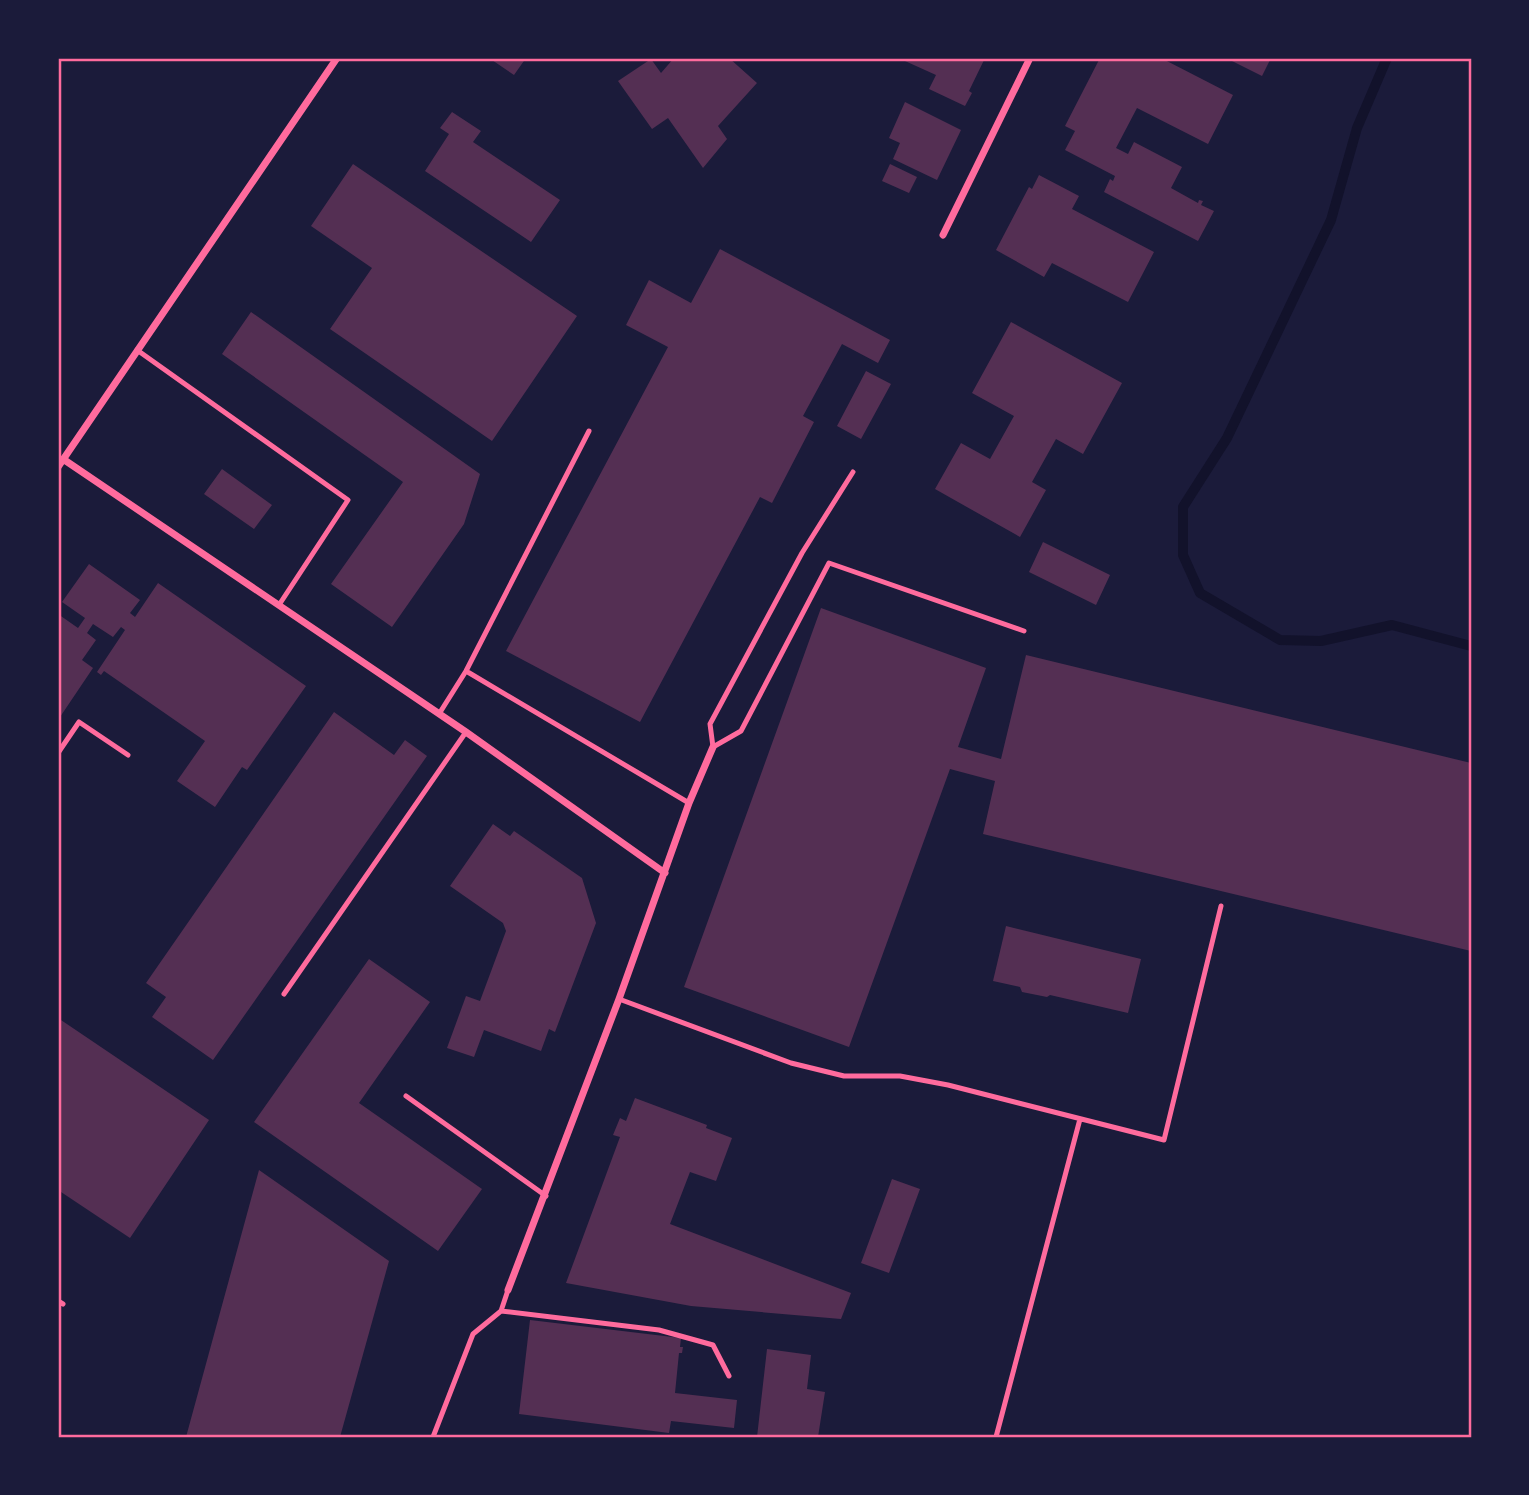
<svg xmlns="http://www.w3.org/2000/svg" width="1529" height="1495" font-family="'PT Sans Narrow',sans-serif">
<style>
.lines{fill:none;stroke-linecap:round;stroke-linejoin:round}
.stream{stroke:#12122b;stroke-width:10}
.building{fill:#542f53}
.service{stroke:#ff6b9d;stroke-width:5}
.minor{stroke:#ff6b9d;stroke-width:7}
.neatline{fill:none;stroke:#ff6b9d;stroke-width:2.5}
</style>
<rect width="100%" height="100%" fill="#1b1b3a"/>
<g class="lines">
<path class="stream" d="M1387 58 1357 128 1331 220 1227 438 1183 507V555L1200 593 1280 640 1321 641 1392 625 1471 646"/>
</g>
<path class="building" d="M489 58H526L514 75Z
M674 58H729L757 83 718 126 727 139 703 168 668 118 652 129 618 81 651 59 661 73Z
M906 58H985L969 91 972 93 965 106 929 89 936 75 905 61Z
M1100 58H1161L1233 95 1208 144 1137 108 1116 148 1128 154 1134 142 1182 167 1171 188 1198 203 1199 200 1203 201 1201 205 1214 211 1198 241 1104 192 1110 179 1113 181 1115 176 1065 150 1075 131 1065 126Z
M1226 58H1271L1262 76Z
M905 102 961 130 937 180 893 159 900 143 889 138Z
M452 112 481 131 473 142 560 200 531 242 425 171 449 134 440 128Z
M353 164 577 316 492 441 330 329 372 268 311 226Z
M890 164 917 177 909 193 882 181Z
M1039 175 1079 196 1072 209 1154 252 1128 302 1052 263 1044 277 996 250 1029 187 1032 189Z
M720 249 890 340 878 363 842 344 803 416 814 422 772 503 760 497 640 722 506 651 668 347 626 325 649 280 691 303Z
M251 312 480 474 464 524 392 627 331 584 403 482 222 354Z
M1011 322 1122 383 1083 454 1056 439 1032 482 1046 490 1020 537 935 489 961 443 990 459 1014 416 972 393Z
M866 371 891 384 861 439 837 426Z
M222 469 272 505 254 529 204 494Z
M1043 542 1110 575 1096 605 1029 572Z
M89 564 140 600 130 613 135 617 158 583 306 686 247 770 242 767 215 807 177 781 205 741 104 671 101 675 97 672 125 630 121 627 113 637 93 624 87 633 96 640 82 660 93 668 58 720V614L78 628 85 618 62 602Z
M821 608 986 668 958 747 1001 759 1026 655 1471 763V951L983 834 995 781 950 769 849 1047 684 987Z
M334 712 394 755 405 740 427 756 213 1060 152 1017 166 997 146 983Z
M493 824 510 836 514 831 582 878 596 923 555 1032 549 1029 541 1051 484 1030 474 1057 447 1048 466 996 480 1001 506 931 503 923 450 886Z
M1006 926 1141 959 1128 1013 1050 995 1047 997 1022 992 1020 987 993 981Z
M369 959 430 1002 359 1103 482 1189 438 1251 254 1122Z
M58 1018 209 1120 130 1238 58 1190Z
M635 1098 707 1125 706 1128 732 1138 716 1181 690 1172 670 1224 851 1293 841 1319 691 1306 566 1283 620 1137 613 1135 620 1118 626 1121Z
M259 1170 389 1261 340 1437H186Z
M892 1179 920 1189 889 1273 861 1263Z
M530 1320 681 1338 680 1347H683L682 1353H679L675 1393 737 1400 734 1428 671 1421 669 1433 519 1414Z
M767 1349 811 1355 807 1389 825 1392 818 1437H757Z"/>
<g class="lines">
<path class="service" d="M137 350 348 500 279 605
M853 472 802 553 710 724 713 747 741 731 829 563 1024 631
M466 671 689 803
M439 714 466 671 589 431
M58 753 79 722 128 755
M284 994 466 732
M619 999 791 1063 844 1076H900L948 1085 1164 1140 1221 906
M406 1096 546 1196
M58 1301 63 1304
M501 1311 659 1330 713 1345 729 1376
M433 1437 473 1334 501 1311 508 1290
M996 1437 1080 1119"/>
<path class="minor" d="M943 235 1030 58
M63 459 466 732 665 873
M58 467 337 58
M508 1290 619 999 689 803 713 747"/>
</g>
<rect width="1529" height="1495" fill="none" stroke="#1b1b3a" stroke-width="119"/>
<rect x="60" y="60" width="1410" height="1376" class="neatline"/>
</svg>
